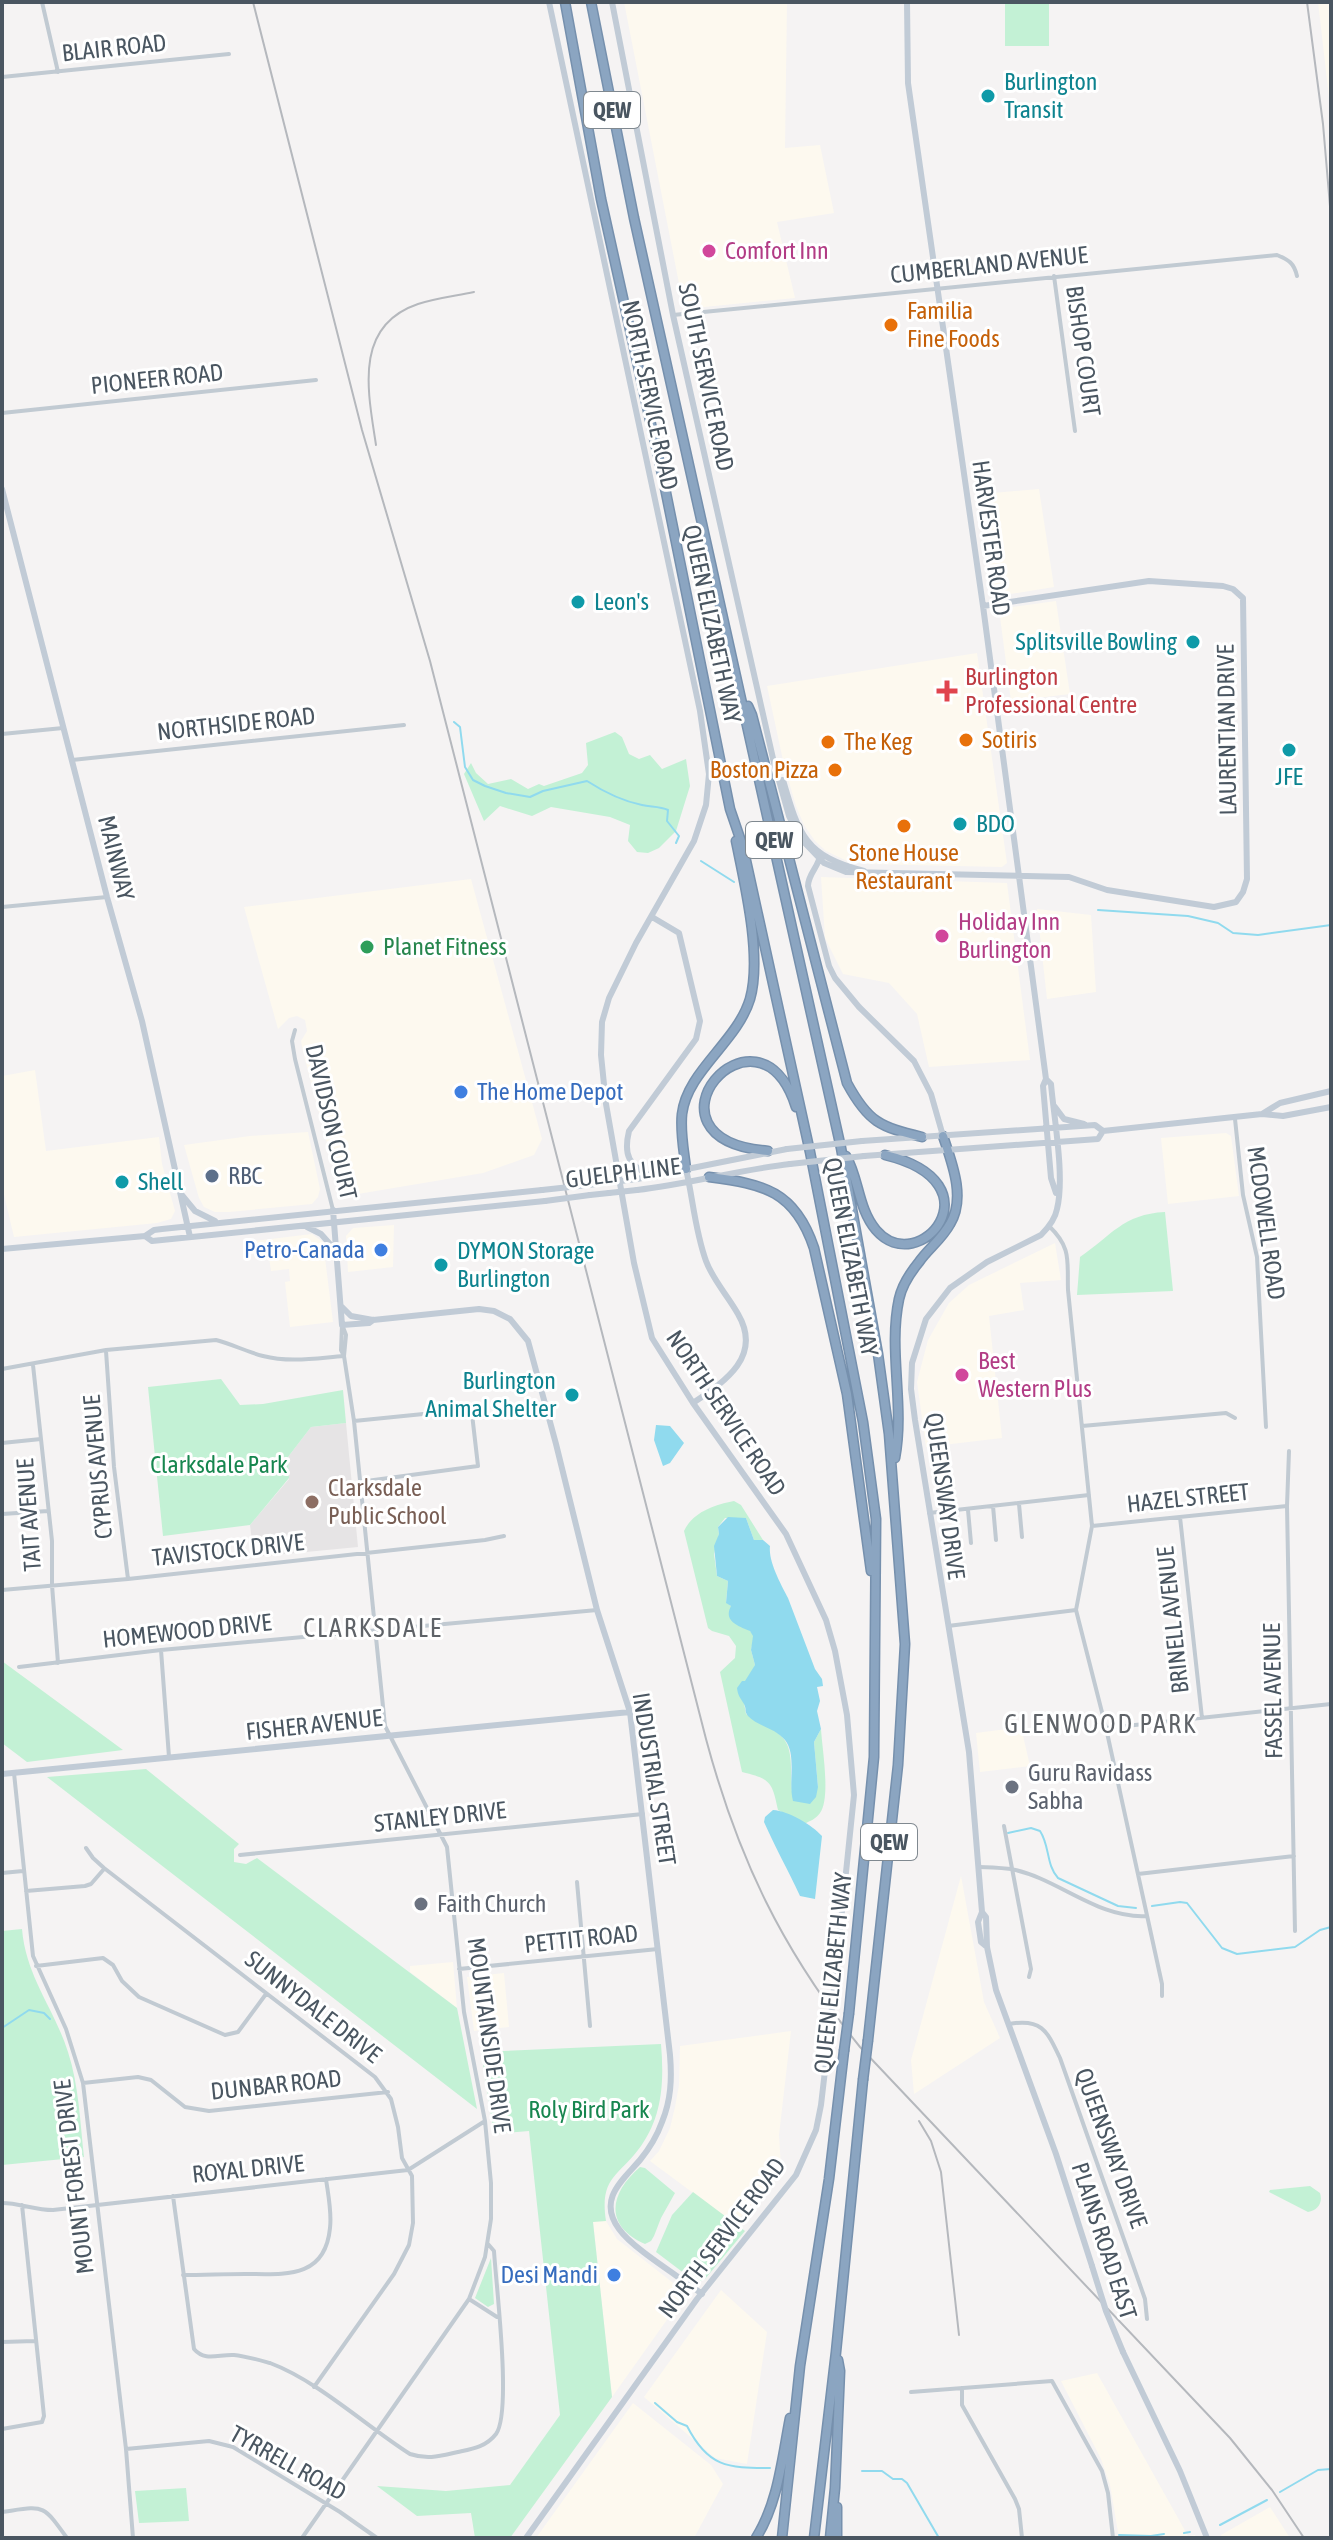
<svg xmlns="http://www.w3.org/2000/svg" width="1333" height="2540" font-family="'Asap Condensed',sans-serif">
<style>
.commercial{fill:#fdf9ef}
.education{fill:#e6e4e5}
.green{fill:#c3f1d5}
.water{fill:#90daee}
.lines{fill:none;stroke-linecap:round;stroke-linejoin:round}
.stream{stroke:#90daee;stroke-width:2}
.highway-casing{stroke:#7690ad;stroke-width:11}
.street{stroke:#c1cad2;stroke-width:4}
.secondary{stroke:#c1cbd6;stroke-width:6}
.highway{stroke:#8ba5c1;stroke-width:8}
.rail{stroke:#b5b8bd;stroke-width:2}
.highway-bridge-casing{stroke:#7690ad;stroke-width:11;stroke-linecap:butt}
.secondary-bridge{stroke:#c1cbd6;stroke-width:6}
.highway-bridge{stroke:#8ba5c1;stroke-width:8}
.culture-dot{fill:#0f9aa8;stroke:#fff;stroke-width:3}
.hotel-dot{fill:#d1479c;stroke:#fff;stroke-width:3}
.food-dot{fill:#e8710a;stroke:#fff;stroke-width:3}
.health-dot{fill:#e0444e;stroke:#fff;stroke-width:3}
.leisure-dot{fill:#2e9e5b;stroke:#fff;stroke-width:3}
.shop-dot{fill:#3f7fe0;stroke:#fff;stroke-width:3}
.service-dot{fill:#5c6f8a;stroke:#fff;stroke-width:3}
.education-dot{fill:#8d6e63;stroke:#fff;stroke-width:3}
.worship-dot{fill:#6b7280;stroke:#fff;stroke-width:3}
.labels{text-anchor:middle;stroke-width:6;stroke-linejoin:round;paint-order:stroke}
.shield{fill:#fff;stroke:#808990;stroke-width:2}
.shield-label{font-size:22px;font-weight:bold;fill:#4a5661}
.street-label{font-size:24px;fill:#4a5661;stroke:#fff}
.culture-label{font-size:24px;fill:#0d838f;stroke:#fff;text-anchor:start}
.hotel-label{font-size:24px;fill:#b23c85;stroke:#fff;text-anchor:start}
.food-label{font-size:24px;fill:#c56008;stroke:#fff;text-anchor:start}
.health-label{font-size:24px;fill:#be3a42;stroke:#fff;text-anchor:start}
.leisure-label{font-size:24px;fill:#27864d;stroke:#fff;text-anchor:start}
.shop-label{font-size:24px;fill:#366cbe;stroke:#fff;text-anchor:end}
.service-label{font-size:24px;fill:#4e5e75;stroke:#fff;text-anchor:start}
.park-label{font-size:24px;fill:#17864f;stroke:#fff}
.education-label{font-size:24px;fill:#785e54;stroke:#fff;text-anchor:start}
.worship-label{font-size:24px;fill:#5b616d;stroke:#fff;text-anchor:start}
.neighbourhood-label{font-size:26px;letter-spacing:2px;fill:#5f6368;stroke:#fff}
</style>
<rect width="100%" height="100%" fill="#f5f3f3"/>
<path class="commercial" d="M624 2H787L785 148 820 145 834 213 777 222 795 298 684 309Z
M1318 2H1331V115Z
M1039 489 1054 587 992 597 981 494Z
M1056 601 1070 694 1011 701 999 609Z
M977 653 1007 863 1002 867 865 864 847 861 826 851 815 841 804 825 796 806 784 765 767 686Z
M821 877 1007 883 1030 1060 929 1067 917 1014 889 983 843 974 825 938Z
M471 879 542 1139 534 1155 483 1173 346 1196 339 1189 335 1173 303 1052 301 1041 307 1031 305 1020 297 1016 289 1018 278 1029 244 907Z
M1037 909 1091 915 1096 992 1047 999Z
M35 1070 46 1151 159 1137 162 1164 175 1211 171 1219 157 1223 14 1237 2 1186V1076Z
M308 1132 320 1189 318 1197 312 1204 229 1212H215L204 1207 199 1198 184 1145 250 1136Z
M1226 1133 1231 1136 1239 1196 1168 1204 1161 1138Z
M394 1225 393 1267 348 1272 346 1236 353 1228Z
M312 1234 323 1242 333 1322 290 1327 285 1282 290 1281 289 1269 271 1271 269 1257 255 1258 253 1241Z
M1055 1243 1061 1280 1020 1283 1024 1310 989 1316 1002 1438 926 1447 917 1382 928 1340 949 1303 969 1285Z
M1021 1727 1030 1766 980 1772 976 1733Z
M961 1876 984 2002 1000 2038 914 2094 911 2060Z
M453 1962 457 2008 410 1972V1966Z
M504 1973 509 2027 474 2031 467 1977Z
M791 2031 779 2135 781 2167 735 2224 650 2161 659 2151 670 2128 675 2107 679 2085 680 2046Z
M593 2221H606L617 2239 686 2293 612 2397Z
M721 2290 767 2332 747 2464 715 2458 644 2397Z
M1097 2373 1188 2536 1195 2535 1196 2538H1119L1110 2485 1101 2459 1061 2381Z
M633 2403 711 2465 723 2484 694 2538H536Z
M1270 2507 1290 2538H1222L1221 2535Z"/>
<path class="education" d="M346 1423 358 1547 254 1557 250 1525 289 1479 288 1457 311 1427Z"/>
<path class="green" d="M1005 2H1049V46H1005Z
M615 732 622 737 629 754 639 759 650 755 662 769 686 759 690 786 676 831 659 848 648 853 637 852 628 841 630 825 610 817 551 807 532 816 500 806 484 821 464 774 471 763 476 773 488 784 511 779 528 789 539 784 544 786 582 773 588 765 586 743Z
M1165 1212 1173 1291 1077 1295 1080 1257C1111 1236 1123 1214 1165 1212Z
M221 1379 240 1405 263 1404 343 1390 346 1423 311 1427 288 1457 289 1478 250 1525 163 1536 148 1387Z
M734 1501 741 1505 763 1540H754L746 1518H725L718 1527 719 1534 714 1554 717 1576 728 1581 726 1602 731 1606 754 1636 751 1650 755 1665 744 1703 746 1714C756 1722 769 1726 779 1734 798 1749 787 1780 794 1801L818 1787 814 1742 821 1729C822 1748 831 1798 820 1813 816 1819 810 1821 804 1824L778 1810C772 1782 771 1779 742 1772L720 1672 735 1658 736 1646 729 1636 712 1631 708 1628 684 1531C693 1512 714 1505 734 1501Z
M2 1661 6 1664 123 1750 27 1762 2 1743Z
M146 1769 239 1844 234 1849V1862L246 1864 257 1858 457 2008 477 2109 47 1777Z
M22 1929C26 1977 54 2008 68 2052 79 2086 80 2122 84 2157L2 2165V1931Z
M661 2044C664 2080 663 2115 641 2146 620 2176 599 2176 606 2221L593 2222 612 2397 510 2538H475L471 2513 417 2516 377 2486 446 2491 510 2485 560 2415 529 2131 494 2134 481 2052Z
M640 2167 645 2168 675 2193 661 2218 654 2236 651 2241 645 2244C603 2225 610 2193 640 2167Z
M1310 2186 1320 2193C1323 2203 1318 2210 1308 2212L1269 2192 1270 2190Z
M693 2192 745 2231 705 2279 699 2282 693 2280 656 2252 672 2215Z
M491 2258 494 2304 488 2307 475 2298Z
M186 2488 189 2521 139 2523 135 2491Z"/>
<path class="water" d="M656 1425 670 1426 684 1443 670 1463 663 1466 654 1440Z
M728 1517 746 1518 754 1540H763L770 1546C768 1562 782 1586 788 1598L815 1669 822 1679 823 1686 817 1687 820 1701 817 1711 821 1729 814 1742 818 1787 816 1797 810 1804 793 1801C788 1782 797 1755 785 1740 775 1728 757 1726 748 1716 744 1711 747 1710 744 1704 740 1697 738 1696 737 1688L742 1681H745L755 1665 751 1650 753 1636 750 1631C738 1626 723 1621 731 1606L726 1603 728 1581 717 1576 714 1546 719 1534 718 1527Z
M773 1810C789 1811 812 1825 822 1836L815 1899 800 1896C788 1870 776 1849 764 1822L765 1817Z"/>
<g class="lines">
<path class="stream" d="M454 722 460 727 465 767 473 780 485 786 506 793 530 797 543 791 587 781C604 792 622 801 642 805 651 807 660 806 668 810L667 821 679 836 676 843
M701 861 734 882
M1098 910 1188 916 1218 923 1233 933 1258 935 1331 925
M1008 1833 1031 1828 1040 1831C1050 1846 1046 1865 1058 1878L1118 1906 1136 1908
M1152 1906 1180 1902 1187 1903 1222 1948 1237 1954 1295 1947 1320 1930 1331 1927
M2 2028 29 2010 44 2013 50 2019
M655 2403 677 2422 687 2426C708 2467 727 2468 770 2468
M862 2471H882L893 2479H902L907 2483 939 2538
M1280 2492 1318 2470 1331 2469
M1220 2525 1267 2500
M1184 2533 1190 2532
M1119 2535 1151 2536 1164 2534"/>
<defs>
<path id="highway" d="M565 2 601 199 664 483 730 809 743 847 810 1152 863 1422 876 1519 874 1757 849 2013
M591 2 634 218 841 1148 878 1354 889 1434 905 1644 898 1765 868 2040
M748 706 752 715 847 1083C868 1122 880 1127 922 1137
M768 1151C627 1139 758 988 796 1107
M846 1156C859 1178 858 1209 876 1230 919 1280 1001 1183 885 1155
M686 1169C684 1151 680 1132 682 1114 687 1071 737 1042 750 999 762 957 745 885 736 841
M709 1177C764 1184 795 1191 814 1248L847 1394 871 1571
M895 1458C905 1405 888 1351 899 1299 902 1285 910 1273 919 1262 928 1249 942 1239 950 1224 966 1198 952 1163 943 1136
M837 2507V2538
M756 2538C778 2503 782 2459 790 2418
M782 2538 800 2366 829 2179 844 2051
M814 2538 836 2352 863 2080
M830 2538 835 2488 840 2371 838 2360"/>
</defs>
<use href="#highway" class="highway-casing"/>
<path class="street" d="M42 2 58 72
M2 77 229 54
M1054 276 1075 431
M673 315 1277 255C1289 260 1294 263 1297 276
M2 413 316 380
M2 734 63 728
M72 760 404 725
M2 907 107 897
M295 1030 292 1041 295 1059 333 1210
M1235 1119 1243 1195 1257 1257 1266 1427
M1049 1226C1072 1248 1067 1261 1068 1290L1092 1526 1076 1610 1106 1728 1162 1984V1996
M343 1327 346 1335 344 1356
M106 1351 114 1467 128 1579
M33 1365 52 1541V1585L58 1663
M2 1369 106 1350 216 1340C232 1344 247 1352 263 1356 290 1363 317 1358 344 1356
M354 1421 463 1410 472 1414 478 1466 359 1482
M1082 1426 1226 1413 1235 1418
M2 1443 41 1439
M1289 1451 1287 1506 1295 1931
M1019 1504 1022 1537
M993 1506 996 1540
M968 1510 971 1543
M929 1513 1089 1495
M2 1514 48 1511
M1180 1517 1202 1718
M1092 1526 1287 1506
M2 1590 128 1579 485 1540 504 1536
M948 1626 1076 1610
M161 1650 169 1757
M19 1667 161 1650 597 1610
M1107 1728 1331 1704
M14 1773 33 1956 66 2029 83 2083 126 2449 133 2538
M1004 1826 1031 1969 1029 1977
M86 1848 93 1858 104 1868 375 2077 391 2099 398 2127 402 2158 412 2176 413 2223 409 2245 394 2274 314 2387
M240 1855 643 1814
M979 1867C989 1867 1001 1868 1011 1869 1058 1878 1097 1919 1147 1916
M2 1873 23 1871
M1138 1874 1294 1856
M577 1882 590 2026
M26 1891 85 1886 91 1884 104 1869
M36 1966 103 1958 113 1965 122 1981 139 1997 225 2035 238 2032 266 1994
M459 1969 658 1949
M1009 2024C1042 2018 1047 2031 1060 2058L1145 2299 1147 2319
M83 2083 138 2077 151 2080 185 2107 209 2111 388 2092
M173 2196 194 2349C205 2362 219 2354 234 2355 245 2356 259 2360 270 2363 318 2381 366 2426 410 2454 428 2460 440 2456 458 2452 472 2449 486 2447 496 2434 512 2412 496 2285 494 2251L488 2244
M2 2203C19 2203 35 2210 53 2210L408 2170 485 2121
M183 2275C204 2275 224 2274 245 2274 283 2274 325 2280 330 2228 332 2212 328 2194 326 2179
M469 2299 497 2317
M2 2342 35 2341
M962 2388V2405L1015 2499 1019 2509 1022 2538
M911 2392 1052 2381 1102 2471 1108 2493 1113 2538
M2 2429 42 2422 44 2416 22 2205
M126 2449 209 2441 233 2447 340 2512 377 2538
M2 2512C44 2506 42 2503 67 2538
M302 2538 469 2299 485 2257 491 2219V2183L485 2121 464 2012 447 1847 385 1726 354 1421 344 1356 341 1350 342 1325"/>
<path class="secondary" d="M549 2 700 711 709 774 706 805 694 841 636 943 609 998 602 1022 601 1055 606 1104 634 1263 652 1338 693 1403 786 1534 826 1620 835 1651 847 1715 854 1795 833 1998
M612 2 673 315 774 763 789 816 799 837 824 863 846 872 1069 877 1107 890 1214 907 1236 902 1243 892 1247 879 1243 598 1233 589 1223 586 1149 581 983 606
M907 2 908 83 983 606 1046 1079 1051 1084C1054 1119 1065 1177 1057 1209 1055 1220 1048 1228 1041 1235L987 1262 950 1288 926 1319 912 1363 911 1389 915 1420 969 1752 982 1912 986 1917 987 1947 996 1990 1056 2154 1092 2266
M2 489 107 897 142 1021 190 1237
M783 780C799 835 805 856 864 871
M820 854C820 866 808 873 808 886L829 966 835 978 859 1007 914 1061 931 1094 943 1136
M1046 1079 1043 1086 1051 1178 1056 1193
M1055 1107 1064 1119 1084 1124
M1262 1114 1280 1103 1331 1091
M862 1141 1095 1125 1103 1131
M864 1156 1098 1139 1103 1131 1262 1114 1283 1116 1331 1107
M686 1169C693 1199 695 1231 706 1261 713 1280 728 1296 738 1314 763 1357 724 1382 693 1403
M652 1177C629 1165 623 1156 629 1131L696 1039 700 1021 679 933 652 917
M637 1179 787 1149
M588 1185 605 1183
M637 1190C689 1184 738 1170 790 1164
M181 1194 195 1211 215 1221
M590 1195 609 1193
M333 1210 342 1325 369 1323 373 1320
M307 1227 321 1234 337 1252
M145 1236 152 1241 545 1201
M2 1249 145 1236 154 1230 162 1229 542 1190
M341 1306 351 1316 373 1320 479 1309 494 1311 510 1319 528 1341 556 1444 597 1610 630 1712 670 2055C672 2079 671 2100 662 2122 657 2136 649 2149 640 2160 623 2180 597 2199 619 2229 633 2249 680 2277 702 2294
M2 1774 630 1712
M982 1912 978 1922 981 1942 987 1947
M1123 2352 1180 2471 1207 2538
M526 2538 697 2299 796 2175 816 2130 821 2105 829 2036"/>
<use href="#highway" class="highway"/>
<path class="rail" d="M253 2 362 430 430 661 706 1739C738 1858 782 1950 860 2047L1230 2438 1272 2490 1304 2538
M1307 2 1323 124 1331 218
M376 445C368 392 353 326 418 304 436 298 455 296 474 292
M919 2121 931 2141 941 2172 959 2335"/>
<defs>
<path id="highway-bridge" d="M844 2051 849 2013
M863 2080 868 2040"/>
</defs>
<use href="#highway-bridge" class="highway-bridge-casing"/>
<path class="secondary-bridge" d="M787 1149 862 1141
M790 1164 864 1156
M605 1183 637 1179
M542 1190 588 1185
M609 1193 637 1190
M545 1201 590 1195
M829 2036 833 1998
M1092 2266 1106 2311 1123 2352"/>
<use href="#highway-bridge" class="highway-bridge"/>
</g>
<g class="culture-dot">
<circle cx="988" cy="96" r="8"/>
<circle cx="578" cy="602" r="8"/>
<circle cx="1193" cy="642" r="8"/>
<circle cx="1289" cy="750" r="8"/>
<circle cx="960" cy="824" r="8"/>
<circle cx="122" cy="1182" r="8"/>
<circle cx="441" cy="1265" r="8"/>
<circle cx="572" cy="1395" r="8"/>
</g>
<g class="hotel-dot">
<circle cx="709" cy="251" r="8"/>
<circle cx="942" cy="936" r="8"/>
<circle cx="962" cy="1375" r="8"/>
</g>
<g class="food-dot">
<circle cx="891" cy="325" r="8"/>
<circle cx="966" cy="740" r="8"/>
<circle cx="828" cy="742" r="8"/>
<circle cx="835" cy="770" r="8"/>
<circle cx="904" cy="826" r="8"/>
</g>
<path class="health-dot" d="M943 679h8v8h8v8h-8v8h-8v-8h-8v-8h8z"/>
<circle class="leisure-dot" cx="367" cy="947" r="8"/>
<g class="shop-dot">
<circle cx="461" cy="1092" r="8"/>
<circle cx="381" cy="1250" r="8"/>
<circle cx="614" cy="2275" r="8"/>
</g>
<circle class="service-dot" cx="212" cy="1176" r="8"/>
<circle class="education-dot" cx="312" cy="1502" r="8"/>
<g class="worship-dot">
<circle cx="1012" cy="1787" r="8"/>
<circle cx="421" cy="1904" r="8"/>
</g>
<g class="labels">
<g class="shield">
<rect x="584" y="92" width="56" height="36" rx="6"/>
<rect x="746" y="822" width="56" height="36" rx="6"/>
<rect x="861" y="1824" width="56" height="36" rx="6"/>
</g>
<g class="shield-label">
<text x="612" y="118">QEW</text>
<text x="774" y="848">QEW</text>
<text x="889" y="1850">QEW</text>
</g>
<g class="street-label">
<text transform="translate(114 48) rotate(-6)" y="8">BLAIR ROAD</text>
<text transform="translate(989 265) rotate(-6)" y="8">CUMBERLAND AVENUE</text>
<text transform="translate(1083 351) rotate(82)" y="8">BISHOP COURT</text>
<text transform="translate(706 377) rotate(78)" y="8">SOUTH SERVICE ROAD</text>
<text transform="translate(157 379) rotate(-6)" y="8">PIONEER ROAD</text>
<text transform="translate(650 395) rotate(78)" y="8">NORTH SERVICE ROAD</text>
<text transform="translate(991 538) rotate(82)" y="8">HARVESTER ROAD</text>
<text transform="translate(712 624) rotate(78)" y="8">QUEEN ELIZABETH WAY</text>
<text transform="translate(236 724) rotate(-6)" y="8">NORTHSIDE ROAD</text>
<text transform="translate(1227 730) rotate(-91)" y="8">LAURENTIAN DRIVE</text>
<text transform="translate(116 858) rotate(76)" y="8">MAINWAY</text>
<text transform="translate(331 1122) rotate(77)" y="8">DAVIDSON COURT</text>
<text transform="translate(623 1173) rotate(-7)" y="8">GUELPH LINE</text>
<text transform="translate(1266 1223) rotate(82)" y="8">MCDOWELL ROAD</text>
<text transform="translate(851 1257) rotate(79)" y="8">QUEEN ELIZABETH WAY</text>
<text transform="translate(726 1413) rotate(56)" y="8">NORTH SERVICE ROAD</text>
<text transform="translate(98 1467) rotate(-95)" y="8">CYPRUS AVENUE</text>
<text transform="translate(945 1496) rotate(82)" y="8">QUEENSWAY DRIVE</text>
<text transform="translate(1188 1498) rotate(-6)" y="8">HAZEL STREET</text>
<text transform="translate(29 1515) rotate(-94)" y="8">TAIT AVENUE</text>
<text transform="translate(228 1550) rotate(-6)" y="8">TAVISTOCK DRIVE</text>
<text transform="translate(1173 1620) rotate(-96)" y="8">BRINELL AVENUE</text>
<text transform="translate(187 1631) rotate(-6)" y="8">HOMEWOOD DRIVE</text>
<text transform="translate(1273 1691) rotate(-91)" y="8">FASSEL AVENUE</text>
<text transform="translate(314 1725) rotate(-6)" y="8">FISHER AVENUE</text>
<text transform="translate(654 1779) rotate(81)" y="8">INDUSTRIAL STREET</text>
<text transform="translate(440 1817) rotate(-6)" y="8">STANLEY DRIVE</text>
<text transform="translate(581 1939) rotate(-6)" y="8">PETTIT ROAD</text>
<text transform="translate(833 1973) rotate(-84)" y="8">QUEEN ELIZABETH WAY</text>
<text transform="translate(313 2007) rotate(38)" y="8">SUNNYDALE DRIVE</text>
<text transform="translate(489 2035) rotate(82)" y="8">MOUNTAINSIDE DRIVE</text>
<text transform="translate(276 2085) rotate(-6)" y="8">DUNBAR ROAD</text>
<text transform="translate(1111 2148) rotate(70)" y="8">QUEENSWAY DRIVE</text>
<text transform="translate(248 2169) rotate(-6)" y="8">ROYAL DRIVE</text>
<text transform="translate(74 2177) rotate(-97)" y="8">MOUNT FOREST DRIVE</text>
<text transform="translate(722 2238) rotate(-53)" y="8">NORTH SERVICE ROAD</text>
<text transform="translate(1104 2241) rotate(72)" y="8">PLAINS ROAD EAST</text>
<text transform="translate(288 2463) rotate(29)" y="8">TYRRELL ROAD</text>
</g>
<g class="culture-label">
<text x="1004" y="90">Burlington<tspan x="1004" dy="28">Transit</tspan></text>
<text x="594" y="610">Leon's</text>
<text x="1177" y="650" text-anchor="end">Splitsville Bowling</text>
<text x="1289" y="785" text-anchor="middle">JFE</text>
<text x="976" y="832">BDO</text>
<text x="138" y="1190">Shell</text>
<text x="457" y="1259">DYMON Storage<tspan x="457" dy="28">Burlington</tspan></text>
<text x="556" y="1389" text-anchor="end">Burlington<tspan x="556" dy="28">Animal Shelter</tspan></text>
</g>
<g class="hotel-label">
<text x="725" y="259">Comfort Inn</text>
<text x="958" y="930">Holiday Inn<tspan x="958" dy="28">Burlington</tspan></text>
<text x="978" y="1369">Best<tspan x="978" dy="28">Western Plus</tspan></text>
</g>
<g class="food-label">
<text x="907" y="319">Familia<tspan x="907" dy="28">Fine Foods</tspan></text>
<text x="982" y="748">Sotiris</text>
<text x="844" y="750">The Keg</text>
<text x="819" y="778" text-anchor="end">Boston Pizza</text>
<text x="904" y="861" text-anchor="middle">Stone House<tspan x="904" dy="28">Restaurant</tspan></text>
</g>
<g class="health-label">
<text x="965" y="685">Burlington<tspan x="965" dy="28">Professional Centre</tspan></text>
</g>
<g class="leisure-label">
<text x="383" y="955">Planet Fitness</text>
</g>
<g class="shop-label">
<text x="477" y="1100" text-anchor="start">The Home Depot</text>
<text x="365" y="1258">Petro-Canada</text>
<text x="598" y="2283">Desi Mandi</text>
</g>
<g class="service-label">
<text x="228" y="1184">RBC</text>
</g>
<g class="park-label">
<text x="219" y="1473">Clarksdale Park</text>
<text x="589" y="2118">Roly Bird Park</text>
</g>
<g class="education-label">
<text x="328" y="1496">Clarksdale<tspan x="328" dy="28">Public School</tspan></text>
</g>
<g class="worship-label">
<text x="1028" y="1781">Guru Ravidass<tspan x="1028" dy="28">Sabha</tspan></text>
<text x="437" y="1912">Faith Church</text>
</g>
<g class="neighbourhood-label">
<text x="373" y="1637">CLARKSDALE</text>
<text x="1101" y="1733">GLENWOOD PARK</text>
</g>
</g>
<rect width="1333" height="2540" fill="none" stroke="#4a5661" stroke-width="8"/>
</svg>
